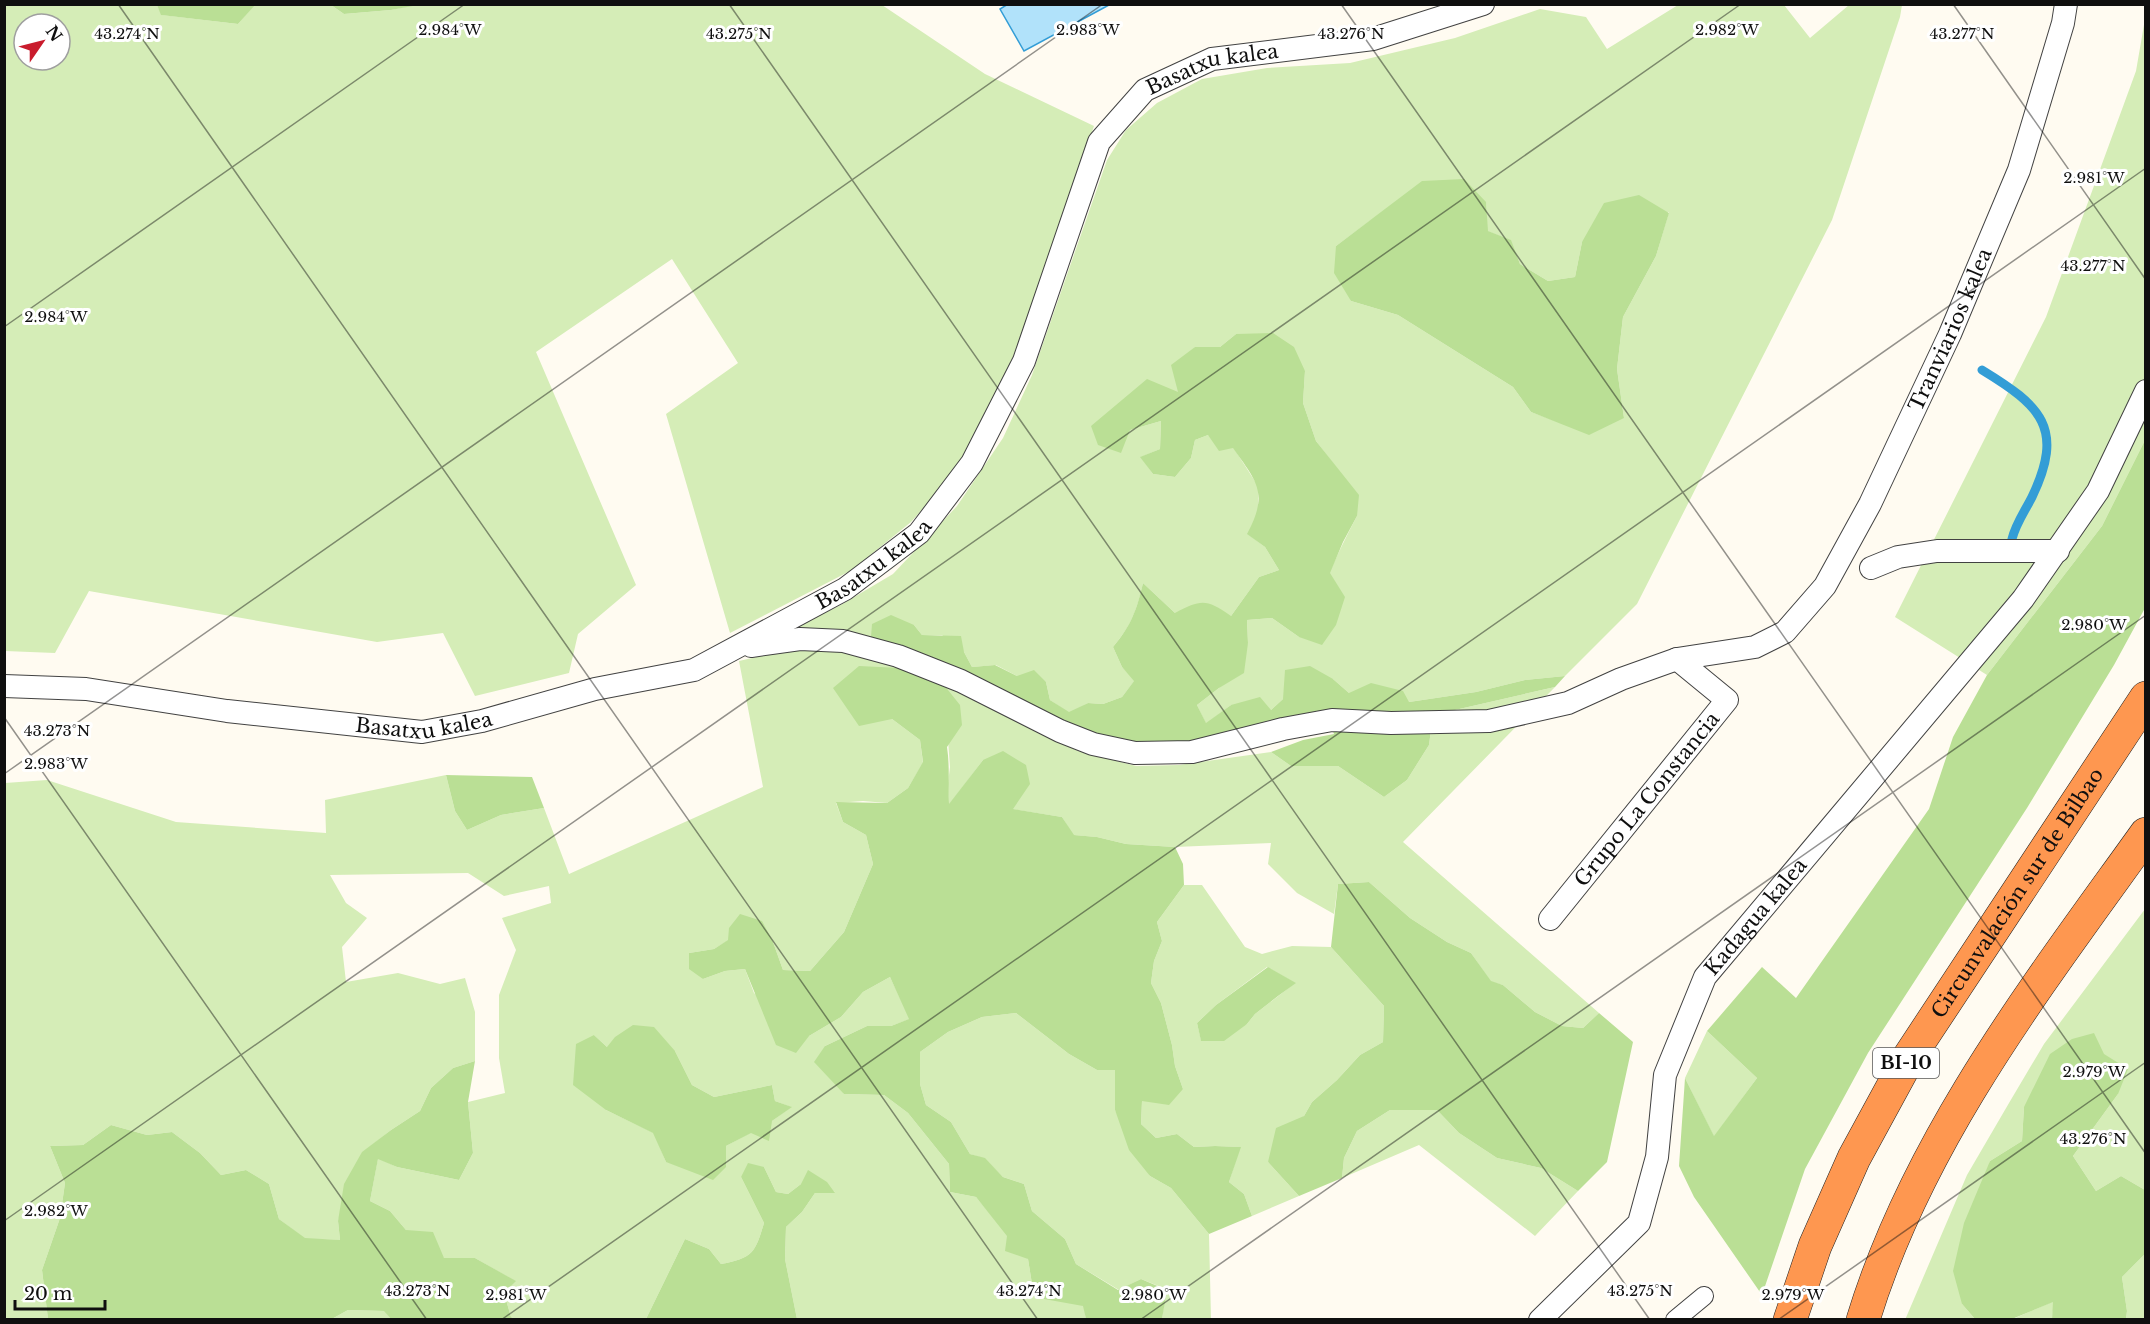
<svg xmlns="http://www.w3.org/2000/svg" width="2150" height="1324" font-family="'Libre Baskerville',serif">
<style>
.green{fill:#d5edb7;fill-rule:evenodd}
.forest{fill:#badf95}
.water{fill:#b1e2fa;stroke:#339dd6;stroke-width:1.5}
.lines{fill:none;stroke-linecap:round;stroke-linejoin:round}
.stream{stroke:#339dd6;stroke-width:9}
.pedestrian-casing{stroke:#424242;stroke-width:20}
.minor-casing{stroke:#424242;stroke-width:24}
.motorway-casing{stroke:#202020;stroke-width:34}
.pedestrian{stroke:#fff;stroke-width:18}
.minor{stroke:#fff;stroke-width:22}
.motorway{stroke:#fe9750;stroke-width:33}
.ticks{fill:none;stroke:#0f0f0f;stroke-width:1.5;stroke-opacity:0.45}
.labels{text-anchor:middle;stroke-width:6;stroke-linejoin:round;paint-order:stroke}
.shield{fill:#fff;stroke:#575757;stroke-width:1.5}
.shield-label{font-size:18px;font-weight:bold;fill:#0f0f0f}
.street-label{font-size:20px;fill:#0f0f0f;stroke:#fff}
.ticks-label{font-size:15px;text-anchor:middle;fill:#0f0f0f;stroke:#fff;stroke-width:6;stroke-linejoin:round;paint-order:stroke}
</style>
<rect width="100%" height="100%" fill="#fffbf1"/>
<path class="green" d="M255 4 331 5 344 14 391 10 418 4 882 5 985 74 1094 126 1031 312 995 401 954 474 911 522 852 570 730 633 666 414 738 363 672 259 536 352 636 585 578 634 569 673 475 696 443 633 377 642 89 591 55 653 5 651V5H157L162 15 238 24ZM24 24H60V60H24Z
M1678 5H1784L1810 38 1849 5H1902L1900 17 1832 220 1637 604 1565 676 1525 680 1476 692 1409 702 1349 693 1333 679 1283 699 1271 710 1231 705 1206 724 1197 705 1219 688 1248 643 1247 620 1272 618 1299 637C1319 597 1336 555 1357 516L1336 467 1316 441 1303 403 1305 371 1236 334 1220 347H1195L1178 392 1130 430 1161 421 1160 449 1141 457 1153 474 1175 477 1191 458 1195 440 1208 435 1233 447 1258 486V514L1248 534 1265 547 1279 570 1259 577 1231 616 1175 613 1143 583C1137 610 1131 626 1113 647L1122 667 1135 680 1122 697 1103 704 1088 703 1069 713 1050 700 1046 682 1017 676 996 665 972 667 964 652 942 635H922L914 625 871 637 777 635 839 606 893 574 957 506 1003 438 1032 375 1107 160 1126 130 1157 103 1202 79 1267 68 1350 63 1455 38 1540 9 1586 17 1607 49ZM1486 202 1487 231 1510 240 1520 264 1548 281 1575 277 1582 242 1669 212 1656 256 1623 317 1617 369 1624 418 1558 422 1531 412 1513 387 1398 315 1351 301 1336 246 1371 220Z
M2145 19V440L2102 526 1987 675 1895 617 2046 317 2136 71Z
M830 648 900 668 892 719 920 740 923 763 908 788 887 803 863 801 836 803 843 822 866 835 873 864 844 932 810 971 783 970 773 942 729 940 714 949 689 953 703 979 725 971 745 969 754 993 809 1036 841 1017 863 992 890 977 910 1019 891 1026H867L825 1046 844 1094 884 1095 908 1113 949 1164 950 1192 976 1197 1028 1259 1032 1284 1084 1306 1086 1319H797L785 1259 786 1227 802 1212 815 1193 835 1192 801 1184 788 1194 776 1192 764 1167 741 1177 764 1223C755 1253 753 1258 721 1264L709 1249 685 1239 646 1319H515L511 1317 504 1293 515 1281 475 1258H444L406 1230 390 1211 370 1201 378 1158 397 1167 459 1180 473 1153 468 1102 505 1093 499 1058V995L516 950 502 918 551 903 549 886 504 896 468 873 330 875 346 903 367 918 342 947 346 982 398 973 440 984 465 978 475 1012V1061L453 1068 431 1088 420 1111 391 1130 362 1153 338 1221 340 1240 305 1239 279 1219 269 1184 246 1170 221 1175 200 1153 172 1132 147 1135 111 1125 83 1145 50 1146 65 1183 60 1218 42 1270 48 1319 5 1320V783L47 780 176 822 326 833 325 800 446 775 455 811 467 830 501 815 544 808 569 874 763 787 739 661 782 651ZM594 1035 607 1047 675 1051 692 1085 714 1097 772 1085 775 1101 791 1107 772 1121 726 1146V1167L666 1162 654 1133 606 1110Z
M944 685 1078 751 1136 766 1179 765 1271 752 1291 766H1338L1384 797 1407 780 1429 745 1433 715 1555 687 1403 842 1599 1013 1583 1028 1562 1026 1535 1012 1503 985 1491 982 1471 953 1447 942 1410 918 1369 882 1338 884 1334 914 1297 893 1268 864 1271 843 1175 847 1126 844 1097 837 1073 835 1062 817 1012 809 983 760 949 805 948 783 950 767Z
M1184 885H1202L1245 947 1262 954 1292 946 1331 947 1384 1006 1383 1042 1360 1055 1337 1080 1312 1102 1304 1116 1268 1162 1299 1196 1252 1216 1244 1194 1229 1182 1240 1147 1215 1146 1194 1147 1177 1134 1156 1138 1141 1124 1142 1100 1183 1089 1175 1066 1172 1045 1161 1003 1151 983 1154 961 1162 941 1157 922ZM1267 967 1295 983 1255 1014 1247 1024 1201 1040 1197 1023 1216 1005Z
M2145 909V1190L2121 1176 2096 1191 2073 1156 2118 1094 2024 1107 2022 1141 1990 1161 1962 1304 1975 1319 1905 1320 1967 1175 2009 1103 2044 1044Z
M1016 1013 1069 1054 1097 1070H1115V1110L1150 1176 1171 1188 1209 1234 1211 1319H1162L1166 1289 1141 1279 1119 1290 1076 1264 1065 1239 1032 1211 1024 1184 1003 1177 985 1159 970 1154 951 1122 926 1105 920 1084V1052L948 1032 982 1017Z
M1707 1031 1757 1078 1714 1137 1685 1078Z
M1390 1110H1437L1459 1133 1497 1158 1541 1168 1578 1191 1535 1236 1419 1145 1342 1178 1344 1158 1357 1131Z
M2145 1254V1319H2126L2127 1311 2122 1277Z
M2054 1301 2052 1319H2013Z
M348 1310 385 1311 391 1319 330 1320Z"/>
<path class="forest" d="M157 5H255L238 24 161 15Z
M331 5H418L391 10 344 14Z
M1464 179 1486 202 1488 231 1511 240 1520 264 1548 281 1575 277 1582 242 1604 203 1639 195 1669 213 1656 256 1623 317 1617 369 1624 418 1589 435 1531 412 1513 387 1398 315 1351 301 1334 273 1336 246 1422 181Z
M1273 333 1294 347 1305 371 1303 403 1316 441 1359 495 1357 516 1343 542 1330 573 1345 597 1336 625 1322 645 1299 637 1272 618 1247 620 1248 643 1244 673 1219 688 1197 705 1206 723 1231 705 1260 697 1271 710 1283 699 1285 670 1310 666 1333 679 1349 693 1371 683 1403 691 1409 702 1476 692 1525 680 1565 676 1555 687 1433 715 1429 745 1407 780 1384 797 1338 766H1291L1271 752 1303 740 1334 734 1326 712 1185 745 1102 741 871 637 872 624 891 615 914 625 922 635 961 636 964 652 972 667 995 665 1017 676 1034 670 1046 682 1050 700 1069 712 1088 703 1103 704 1122 697 1134 681 1122 667 1113 647C1131 626 1137 609 1143 583L1175 613C1202 599 1206 599 1231 616L1259 577 1279 570 1265 547 1247 534C1269 493 1257 482 1233 448L1219 451 1208 435 1195 440 1191 458 1175 477 1153 474 1140 457 1160 449 1161 421 1130 430 1121 453 1098 445 1091 426 1147 379 1178 392 1171 365 1195 347H1220L1236 334Z
M2145 440V608L2114 665 2027 808 1868 1053 1805 1169 1762 1295 1694 1197 1679 1166 1685 1078 1714 1136 1757 1078 1707 1031 1762 967 1796 998 1929 809 1953 737 1987 675 2102 526Z
M859 666 900 668 944 685 960 705 962 725 947 747C950 767 948 785 949 804L983 760 1003 751 1026 765 1030 784 1013 809 1062 817 1074 835 1097 837 1126 844 1175 847 1183 864 1184 885 1157 922 1162 941 1154 961 1151 983 1161 1003 1172 1045 1175 1066 1183 1089 1169 1105 1142 1101 1141 1124 1156 1138 1177 1134 1194 1147 1215 1146 1241 1147 1229 1182 1244 1194 1252 1216 1209 1234 1171 1188 1150 1176 1129 1150 1115 1110V1070H1097L1069 1054 1016 1013 982 1017 948 1032 920 1052V1084L926 1105 951 1122 970 1154 985 1158 1003 1177 1024 1184 1032 1211 1065 1239 1076 1264 1118 1290 1141 1279 1167 1290 1162 1319H1086L1083 1306 1044 1299 1032 1284 1028 1259 1005 1251 1007 1236 976 1197 950 1192 949 1164 908 1113 884 1095 844 1094 814 1062 825 1046 867 1026H891L909 1019 890 977 863 992 841 1017 809 1036 796 1053 776 1045 745 969 725 971 703 979 689 969V953L714 949 728 940 729 928 740 914 762 921 773 942 783 970 810 971 844 932 873 864 866 835 843 822 836 802 887 803 908 788 923 762 920 740 892 719 859 726 833 688Z
M446 775 532 777 544 808 501 815 467 830 455 811Z
M1369 882 1410 918 1447 942 1471 953 1491 981 1503 985 1535 1012 1562 1026 1583 1028 1599 1013 1633 1042 1607 1162 1578 1191 1541 1168 1497 1158 1459 1133 1437 1110H1390L1357 1131 1344 1158 1342 1178 1299 1196 1268 1162 1276 1128 1304 1116 1312 1102 1337 1080 1360 1055 1383 1042 1384 1006 1331 947 1338 884Z
M1268 967 1296 983 1278 996 1255 1014 1247 1024 1224 1041H1201L1197 1023 1216 1005Z
M633 1025 654 1027 675 1051 692 1085 714 1097 772 1085 775 1101 792 1107 772 1121 769 1141 751 1133 726 1146V1167L713 1180 666 1162 653 1133 606 1110 573 1085 576 1044 594 1035 607 1047 615 1037Z
M2094 1033 2104 1054 2128 1069 2118 1094 2073 1156 2096 1191 2121 1176 2145 1190V1254L2122 1277 2127 1311 2126 1319H2052L2053 1302 2012 1319H1975L1962 1304 1953 1271 1964 1223 1990 1161 2022 1141 2024 1107 2050 1054 2072 1039Z
M475 1061 468 1102 473 1153 459 1180 397 1167 378 1159 370 1201 390 1211 406 1230 433 1232 444 1258H475L516 1281 504 1293 511 1317 515 1319H391L384 1311 348 1310 330 1320 48 1319 42 1270 60 1218 65 1183 50 1146 83 1145 111 1125 147 1135 172 1132 200 1153 221 1175 246 1170 269 1184 279 1219 305 1238 340 1240 338 1221 344 1184 362 1152 391 1130 420 1111 431 1088 453 1068Z
M748 1163 764 1167 776 1192 788 1194 801 1184 808 1170 827 1182 835 1193H815L802 1212 786 1227 785 1259 797 1319H646L685 1239 709 1249 721 1264C753 1258 755 1253 764 1223L741 1177Z"/>
<path class="water" d="M1008 4H1109V5L1024 51 1000 9Z"/>
<g class="lines">
<path class="stream" d="M1982 370C2041 406 2065 428 2032 497 2025 511 2016 523 2012 539"/>
<defs>
<path id="pedestrian" d="M1675 1320 1704 1296"/>
<g id="minor">
<path d="M1871 568 1898 557 1937 551H2058"/>
<path id="s1" d="M751 646 800 639 843 641 898 656 961 681 1060 731 1093 744 1135 753 1192 752 1283 729 1332 720 1391 723 1489 721 1568 703 1621 679 1677 659 1755 647 1785 632 1825 586 1870 504 1950 334 2019 170 2063 23 2066 4"/>
<path id="s2" d="M4 686 86 689 227 711 422 732 482 721 595 689 694 670 845 589 919 533 972 463 1024 361 1099 142 1145 90 1212 59 1373 39 1483 4"/>
<path id="s3" d="M1550 919 1727 700 1677 659"/>
<path id="s4" d="M1540 1320 1639 1223 1657 1157 1665 1075 1705 977 2023 599 2098 491 2146 391"/>
</g>
<g id="motorway">
<path id="s5" d="M1790 1320 1815 1246 1854 1158 1909 1057 2146 698"/>
<path d="M1863 1320C1918 1139 2037 986 2146 834"/>
</g>
</defs>
<use href="#pedestrian" class="pedestrian-casing"/>
<use href="#minor" class="minor-casing"/>
<use href="#motorway" class="motorway-casing"/>
<use href="#pedestrian" class="pedestrian"/>
<use href="#minor" class="minor"/>
<use href="#motorway" class="motorway"/>
</g>
<path class="ticks" d="M118 4 1038 1320M729 4 1650 1320M1341 4 2146 1154M1953 4 2146 280M4 327 465 4M4 717 427 1320M4 774 1103 4M4 1221 1741 4M501 1320 2146 168M1140 1320 2146 615M1778 1320 2146 1062"/>
<g class="labels">
<rect class="shield" x="1873" y="1048" width="66" height="30" rx="4.5"/>
<g class="shield-label">
<text x="1906" y="1069">BI-10</text>
</g>
<g class="street-label">
<text dy="7" stroke="none"><textPath href="#s2" startOffset="1539">Basatxu kalea</textPath></text>
<text dy="7" stroke="none"><textPath href="#s1" startOffset="1422">Tranviarios kalea</textPath></text>
<text dy="7" stroke="none"><textPath href="#s2" startOffset="909">Basatxu kalea</textPath></text>
<text dy="7" stroke="none"><textPath href="#s2" startOffset="423">Basatxu kalea</textPath></text>
<text dy="7" stroke="none"><textPath href="#s3" startOffset="154">Grupo La Constancia</textPath></text>
<text dy="7" stroke="none"><textPath href="#s5" startOffset="486">Circunvalación sur de Bilbao</textPath></text>
<text dy="7" stroke="none"><textPath href="#s4" startOffset="474">Kadagua kalea</textPath></text>
</g>
</g>
<g class="ticks-label">
<text x="450" y="35">2.984°W</text>
<text x="1088" y="35">2.983°W</text>
<text x="1727" y="35">2.982°W</text>
<text x="127" y="39">43.274°N</text>
<text x="739" y="39">43.275°N</text>
<text x="1351" y="39">43.276°N</text>
<text x="1962" y="39">43.277°N</text>
<text x="2094" y="183">2.981°W</text>
<text x="2093" y="271">43.277°N</text>
<text x="56" y="322">2.984°W</text>
<text x="2094" y="630">2.980°W</text>
<text x="57" y="736">43.273°N</text>
<text x="56" y="769">2.983°W</text>
<text x="2094" y="1077">2.979°W</text>
<text x="2093" y="1144">43.276°N</text>
<text x="56" y="1216">2.982°W</text>
<text x="417" y="1296">43.273°N</text>
<text x="1029" y="1296">43.274°N</text>
<text x="1640" y="1296">43.275°N</text>
<text x="516" y="1300">2.981°W</text>
<text x="1154" y="1300">2.980°W</text>
<text x="1793" y="1300">2.979°W</text>
</g>
<rect width="2150" height="1324" fill="none" stroke="#0f0f0f" stroke-width="12"/>
<g transform="translate(42 42) rotate(55)"><circle r="28" fill="#ffffff" stroke="#9f9f9f" stroke-width="1.5"/>
<path d="M0-4.5L10 22L0 15L-10 22Z" fill="#c91c2d"/>
<text y="-9" font-size="16" font-weight="bold" text-anchor="middle" fill="#0f0f0f">N</text>
</g>
<path d="M15 1300v9h90v-9" fill="none" stroke="#0f0f0f" stroke-width="3"/>
<text x="24" y="1300" font-size="18" fill="#0f0f0f" stroke="#ffffff" stroke-width="4.5" paint-order="stroke">20 m</text>
</svg>
